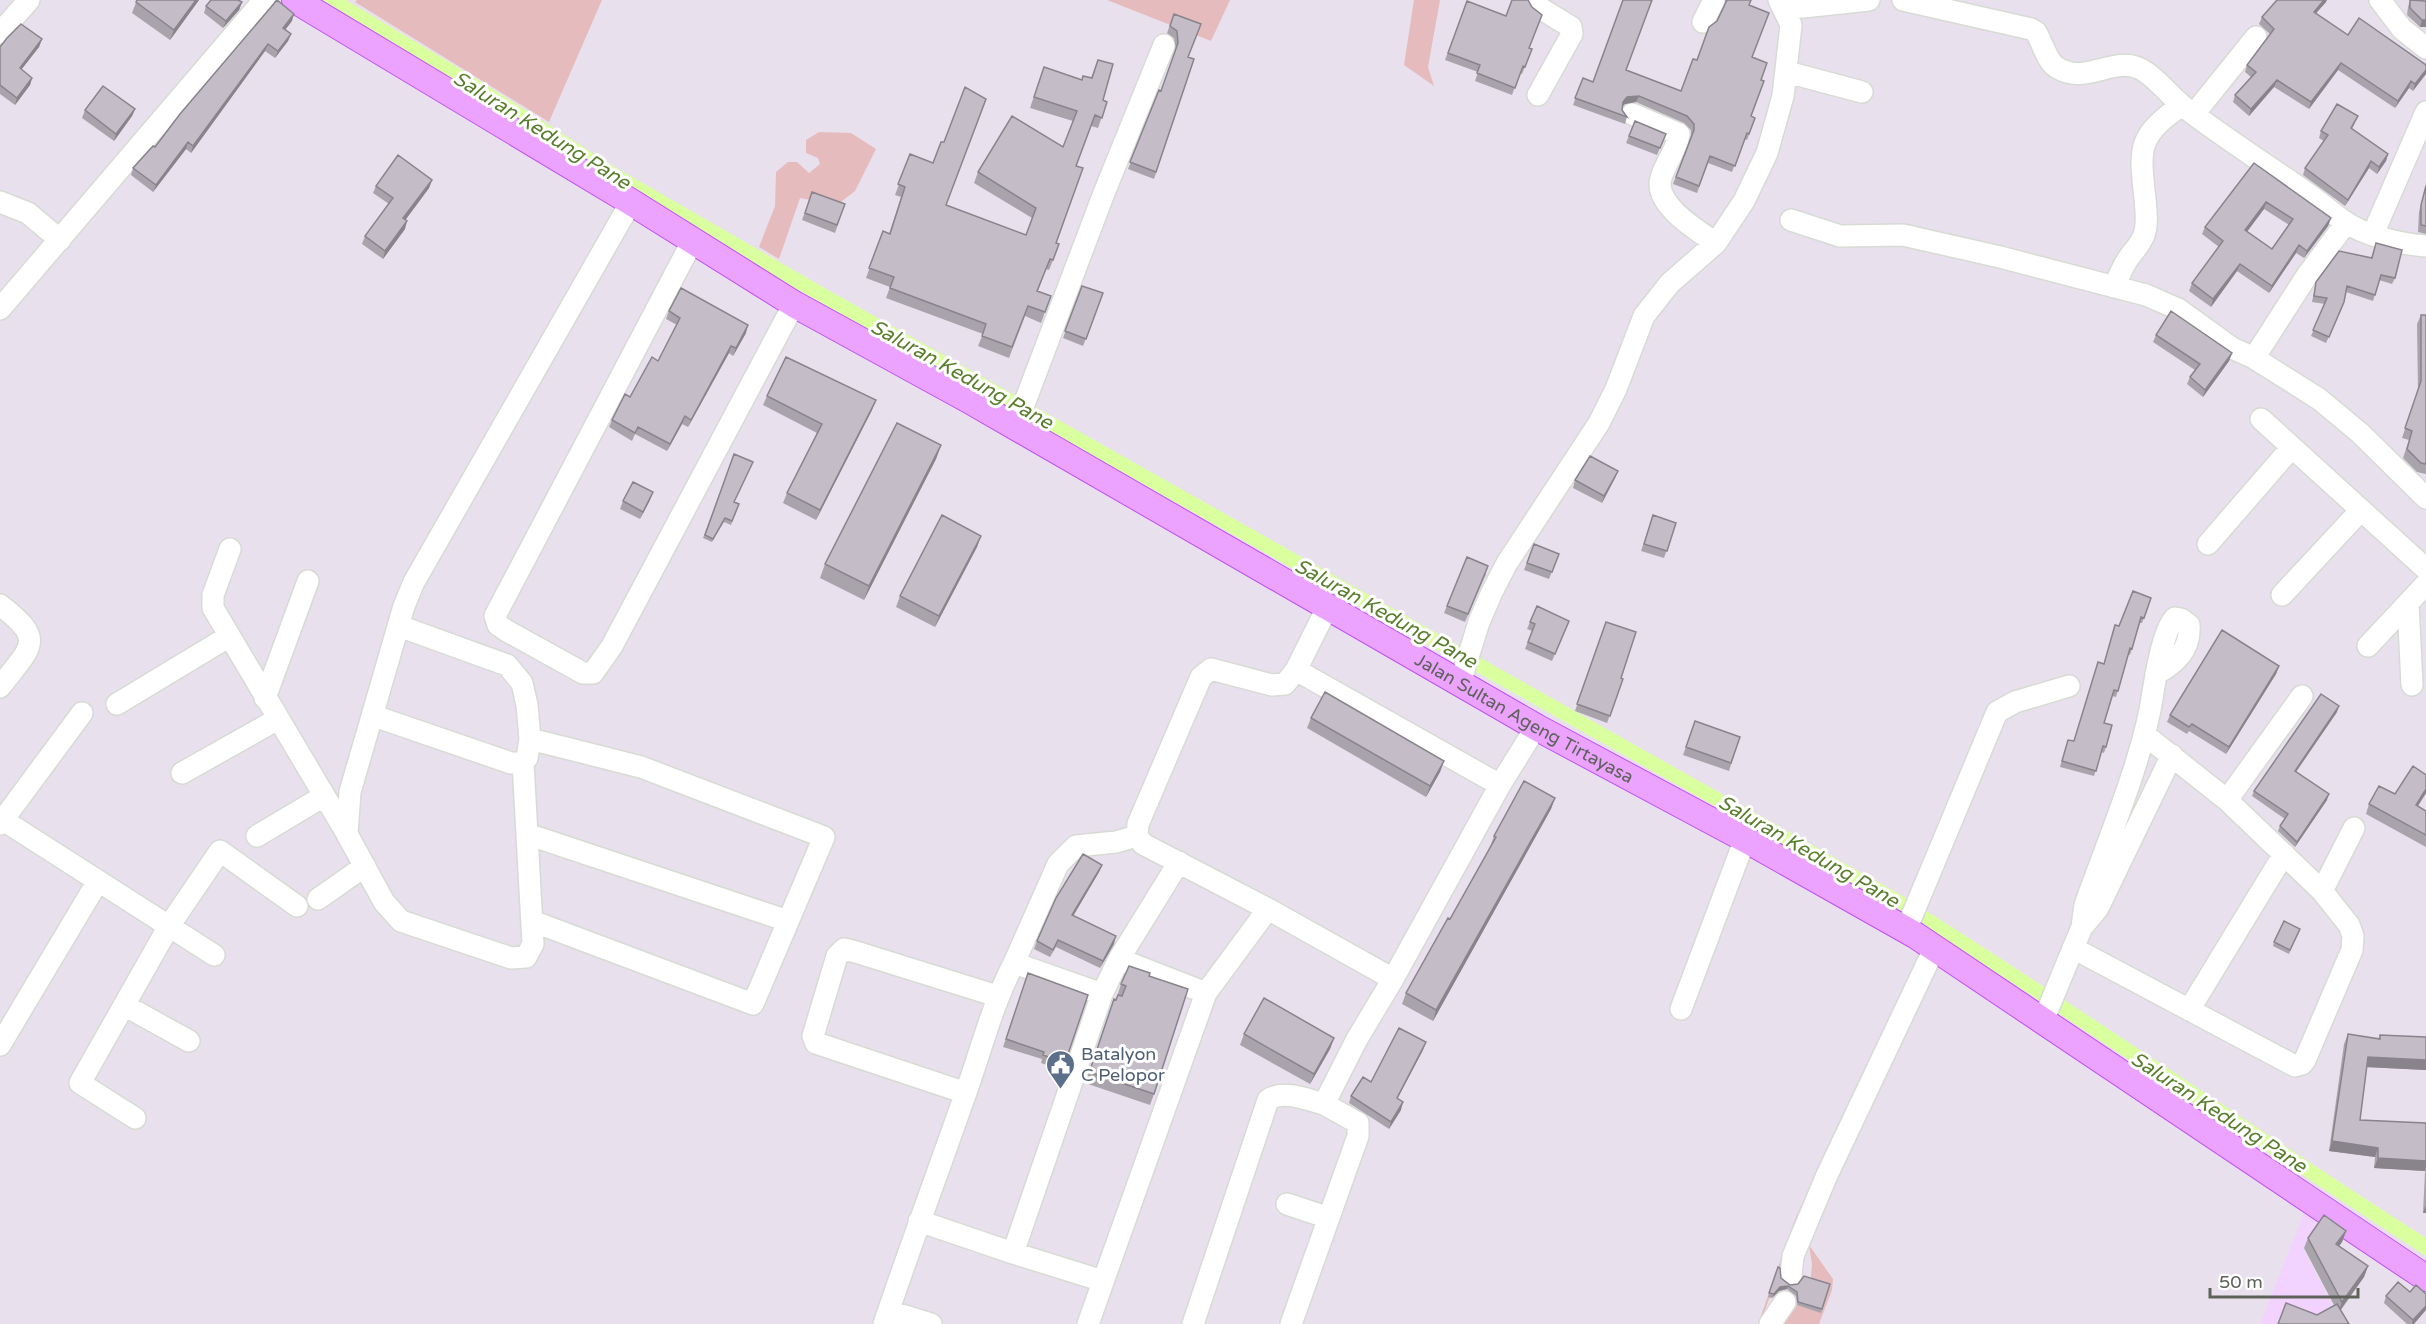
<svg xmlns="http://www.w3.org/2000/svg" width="2426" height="1324" font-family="'Varela Round',sans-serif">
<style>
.commercial{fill:#f2d3ff}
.green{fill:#e6bbbd}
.water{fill:#daff9e}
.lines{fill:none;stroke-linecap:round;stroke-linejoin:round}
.minor-casing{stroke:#d6dbd3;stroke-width:24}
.major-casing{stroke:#bf4ff7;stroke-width:28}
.minor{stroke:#fff;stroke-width:21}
.major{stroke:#eba3ff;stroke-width:26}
.wall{fill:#a9a3ac;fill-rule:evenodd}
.shaded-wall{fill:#89848c}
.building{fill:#c4bdc8;stroke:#89848c;stroke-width:1.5;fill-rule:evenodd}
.labels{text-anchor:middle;stroke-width:6;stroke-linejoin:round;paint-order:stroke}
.street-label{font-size:18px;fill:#5e6259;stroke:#fff}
.service-label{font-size:18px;fill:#4e5e75;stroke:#fff;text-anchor:start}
.water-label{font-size:20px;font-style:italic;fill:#587e2b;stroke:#fff}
</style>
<rect width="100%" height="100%" fill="#e9e0ed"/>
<path class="commercial" d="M2305 1210 2321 1222 2303 1248 2342 1324H2260Z"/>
<path class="green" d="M357 0H602L549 122 355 2Z
M1107 0H1230L1211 41Z
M1414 0H1440L1428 67 1434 86 1404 65Z
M819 132 851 133 876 149 855 191 837 205 800 198 779 259 759 247 775 206 776 172 788 162H797L809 173 820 164 818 158 806 153V140Z
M1903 989 1905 990 1784 1256 1773 1295 1769 1299 1760 1324H1758L1795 1219Z
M1809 1245 1833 1279 1832 1290 1819 1324H1783L1810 1287 1812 1264Z"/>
<path class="water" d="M317 0H346L472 76 613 166 821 286 1901 895C2078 1006 2250 1125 2426 1238V1256C2248 1141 2073 1020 1894 907L814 299 605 179Z"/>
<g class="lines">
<defs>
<path id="minor" d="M1536 0 1540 8 1571 27 1572 34 1538 95
M1903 0 2031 29 2036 32C2042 42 2047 61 2056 67 2088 88 2117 50 2147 73 2161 83 2171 97 2184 107 2223 137 2264 163 2304 191 2318 200 2330 212 2344 221 2365 236 2400 244 2426 246
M2380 0 2402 29 2426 48
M1784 9 1869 0
M1703 22 1714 0
M0 33 29 0
M1787 72 1862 92
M1632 114 1679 134C1677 150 1665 163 1661 178 1653 204 1698 231 1716 243
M2194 114 2256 37
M0 202 28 213 60 240
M1791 220 1840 236 1903 235 2000 257 2146 295 2178 309 2232 348 2254 358 2319 399 2360 433 2426 498
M2373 234 2426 112
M693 240 495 616 498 625 507 631 583 673H593L612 646 794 304
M2114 287C2118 279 2121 270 2126 262 2131 253 2140 246 2144 235 2148 224 2146 210 2145 199 2139 146 2138 136 2182 105
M0 309 264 0
M2254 358 2306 277 2346 223
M2261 419 2426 569
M1015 428 1104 193 1164 45
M2208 544 2292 447
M230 549 213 595V608L347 834
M2282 595 2361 510
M2408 603 2412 685
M0 605C47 641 31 646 0 687
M1328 606 1296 670 1285 684 1272 685 1211 669 1201 677 1138 824 1137 836 1143 844 1268 909 1393 979
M2368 646 2426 584
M1296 670 1500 785
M1460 683 1479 622 1492 592 1507 563 1599 423 1616 389 1644 316 1670 283 1716 243 1744 201 1767 153 1783 96 1791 25 1779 0
M265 698 308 581
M117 704 228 637
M374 716 511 763H523L527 758 530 739 527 705 522 683 507 665 399 626
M530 739 641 767 824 837 753 1004 532 921
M523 763 533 944 526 957 511 958 401 921 384 902 347 834 350 792 404 606 414 582 631 202
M182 773 278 719
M2227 800 2302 696
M3 820 214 955
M0 824 82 713
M527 834 788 921
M257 836 324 796
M2322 891 2354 828
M318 899 365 866
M2084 925 2098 908 2172 755
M1906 930 1997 712 2015 702 2069 686
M2073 948 2295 1066 2302 1064 2305 1060 2352 950 2353 936 2349 925 2322 891 2227 800 2145 735
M1119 959 1179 862
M1014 963 1058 864 1076 846 1116 842 1137 836
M124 1005 189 1041
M1681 1009 1745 839
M2189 1010 2284 854
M2043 1021 2082 927 2085 905C2107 843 2137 773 2150 710 2154 688 2161 632 2175 618L2181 619 2189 625C2191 649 2176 663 2156 674
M0 1045 98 881
M966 1093 816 1043 813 1036 837 956 844 949 856 952 997 996
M135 1118 80 1083 169 926 220 851 297 906
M1287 1204 1329 1218
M919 1221 1013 1253
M1791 1276 1793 1256 1827 1175 1935 947
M1103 1281 1013 1253 1102 994 1119 959 1206 993
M889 1311 931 1324
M884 1324C910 1247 938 1172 965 1095 981 1051 992 1005 1014 963L1102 994
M1088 1324 1206 993 1268 909
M1193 1324 1268 1100C1283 1089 1308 1100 1324 1104
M1291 1324 1358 1136V1123L1324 1104 1357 1039 1393 979 1500 785 1536 727
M1770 1324 1785 1302"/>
<g id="major">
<path id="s1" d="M295 0 631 202 794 304 969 400 1536 727 1745 839 1915 935 2426 1278"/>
</g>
</defs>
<use href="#minor" class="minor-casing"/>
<use href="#major" class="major-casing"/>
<use href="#minor" class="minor"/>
<use href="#major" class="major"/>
</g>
<path class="wall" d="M137 0H199L170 40 132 13Z
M1725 0H1751L1749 5 1753 57 1761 80 1751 116 1755 118 1747 140 1744 139 1732 172 1708 163 1697 193 1673 184 1691 136V130L1684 123 1636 102 1625 104 1622 106V110L1627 117 1625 124 1573 105 1583 78 1593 82 1626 70 1681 91 1725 4Z
M2410 0 2426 1V27H2420L2407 15 2408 7Z
M1467 1 1532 49 1522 74 1520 73 1512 95 1475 81 1478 72 1445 60Z
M242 2 239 10 223 28 204 13 206 6Z
M2326 2 2316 13 2348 35 2426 65 2413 91 2409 88 2395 108 2338 70 2309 109 2274 87 2249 116 2233 102 2235 95 2251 77 2245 72 2247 65 2270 34 2259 24 2262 17Z
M1174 14 1188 57 1194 59 1154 179 1128 169 1159 90 1161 91 1176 50 1174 38 1167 33Z
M292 21 285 30 291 34 288 41 275 58 265 51 191 153 186 149 153 192 131 175 133 168Z
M42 39 39 47 21 70 32 78 30 85 15 105 0 94V47Z
M1098 60 1103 100 1107 102 1098 128 1091 126 1076 166 1056 243 1055 255 1049 270 1046 269 1038 291 1051 296 1041 323 1025 316 1009 358 978 346 983 334 886 298 890 287 866 278 883 231 889 234 901 197 895 195 910 154 946 205 1026 235 1032 218 974 183 978 172 1063 147 1073 121 1030 108 1040 78 1082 80 1091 78Z
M135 109 132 116 114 141 82 118 85 110Z
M1635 121 1666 134 1657 155 1626 143Z
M2355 123 2352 129 2388 154 2386 161 2377 174 2369 168 2345 206 2303 175 2305 168 2324 141 2319 138 2321 131Z
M2254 163 2331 218 2328 226 2304 258 2296 253 2269 293 2237 271 2211 307 2189 291 2192 283 2219 247 2202 234 2205 227ZM2264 209 2289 225 2272 249 2247 232Z
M432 180 429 188 405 220V229L383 259 362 244 365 236 389 204 373 193 376 186Z
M2426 183V234L2418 232 2419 212Z
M812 192 845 204 835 233 802 220Z
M2376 243 2395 278 2392 284 2379 280 2373 301 2346 292 2342 308 2326 343 2311 336 2325 304 2312 302 2316 282 2371 258Z
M1082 286 1103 293 1083 346 1063 338Z
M669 311 746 333 733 356 729 353 688 427 682 424 667 451 635 434 632 441 609 427 612 420 630 397 658 361 677 325 666 319Z
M2421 315H2426V474L2417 472 2403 458 2409 440 2402 438 2418 390 2417 324Z
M2156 335 2232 353 2229 361 2203 397 2187 384 2190 377 2195 370 2153 342Z
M767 396 872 410 816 520 783 503 787 493 817 433 763 405Z
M941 445 936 459 864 600 820 578 825 564Z
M734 454V503L739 504 731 525 724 522 712 542 703 538Z
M1618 471 1615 478 1602 503 1573 488 1575 480Z
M650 500 640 519 620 509 623 501Z
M1653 515 1676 523 1664 558 1641 551Z
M981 536 977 547 935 627 896 607 900 596Z
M1534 544 1559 554 1549 579 1524 570Z
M1467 557 1486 574 1465 622 1444 613Z
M2151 598 2142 623H2140L2130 655 2128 654 2116 697 2112 696 2104 723 2106 747 2104 753 2101 752 2094 776 2060 767 2066 746 2074 741 2104 664 2119 626Z
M1569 621 1552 661 1525 649 1532 631 1527 629 1530 622Z
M1606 622 1621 678 1623 679 1607 723 1575 711Z
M2279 666 2276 674 2226 754 2189 731 2187 734 2167 722 2170 715Z
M2337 712 2296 772 2327 800 2295 847 2278 831 2280 826 2285 819 2252 796 2254 791Z
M1311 718 1444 761 1440 772 1426 797 1307 728Z
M1695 721 1740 737 1729 771 1683 755Z
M2426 793 2418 806 2426 811V847L2366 814 2369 804 2395 794Z
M1555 798 1551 809 1433 1021 1402 1004 1406 993 1450 919 1490 847 1494 836Z
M1102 865 1099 872 1073 916 1114 944 1100 968 1056 947 1050 957 1034 949 1037 941Z
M2300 929 2289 954 2273 946 2274 942Z
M1028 973 1088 995 1062 1070 1041 1063 1042 1059 1003 1047Z
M1149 976 1154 1094 1150 1105 1088 1084 1090 1079 1087 1078 1110 1010 1116 1000 1121 984Z
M1244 1034 1334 1038 1330 1049 1310 1084 1240 1045Z
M2348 1034 2378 1039 2380 1035 2426 1037V1070L2367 1067 2360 1120 2426 1123V1213H2423L2425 1171 2374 1168 2375 1157 2329 1151 2344 1044Z
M1423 1050 1397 1099 1401 1110 1389 1129 1349 1103 1351 1096Z
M2346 1231 2342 1242 2339 1246 2368 1266 2364 1277 2341 1310 2317 1315 2334 1305 2304 1248 2308 1238Z
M1778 1267 1781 1278 1790 1285 1798 1284H1830L1821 1313 1797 1305 1796 1296 1787 1289 1779 1291 1772 1298 1768 1297Z
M2416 1285 2414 1324H2407L2384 1303 2386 1296 2410 1292Z"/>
<path class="shaded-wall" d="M196 0H199L170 40 174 30Z
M2324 0H2327L2326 2 2311 19 2314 12Z
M242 2 239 10 223 28 226 21Z
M294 14 292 21 281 35 283 28Z
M2422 20H2426V27H2420Z
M291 34 288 41 275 58 278 51Z
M42 39 39 47 17 75 20 68Z
M268 44 265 51 191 153 193 146Z
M2341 63 2338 70 2309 109 2311 102Z
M2426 70V74L2413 91 2415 84Z
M32 78 30 85 15 105 17 98Z
M2277 80 2274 87 2249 116 2251 109Z
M2411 81 2409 88 2395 108 2398 101Z
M1639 96 1636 102 1625 104 1621 108 1623 102 1627 97Z
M135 109 132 116 114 141 116 134Z
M188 142 186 149 153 192 156 185Z
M2388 154 2386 161 2377 174 2379 167Z
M2371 161 2369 168 2345 206 2348 200Z
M432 180 429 188 401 226 403 218Z
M2266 202 2264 209 2242 238 2245 230Z
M2331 218 2328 226 2304 258 2307 251Z
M407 221 405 229 383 259 385 251Z
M2299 245 2296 253 2269 293 2272 286Z
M2240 264 2237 271 2211 307 2213 299Z
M748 325 746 333 733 356 736 348Z
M731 346 729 353 688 427 691 420Z
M2232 353 2229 361 2203 397 2205 390Z
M876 400 872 410 816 520 820 510Z
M685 416 682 424 667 451 670 444Z
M941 445 936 459 864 600 869 586Z
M1618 471 1615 478 1602 503 1604 496Z
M653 492 650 500 640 519 643 512Z
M981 536 977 547 935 627 939 616Z
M2279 666 2276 674 2226 754 2229 747Z
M2339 706 2337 712 2293 776 2295 771Z
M1444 761 1440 772 1426 797 1430 786Z
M2426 789V793L2412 815 2416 805Z
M2329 794 2327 800 2295 847 2297 842Z
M1555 798 1551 809 1433 1021 1436 1010Z
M1102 865 1099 872 1069 923 1072 915Z
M1116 936 1114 944 1100 968 1103 961Z
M1334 1038 1330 1049 1310 1084 1314 1074Z
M1426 1042 1423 1050 1394 1105 1397 1098Z
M2368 1057 2426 1060V1070L2364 1067Z
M1403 1102 1401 1110 1389 1129 1391 1122Z
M2332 1141 2378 1148 2375 1157 2329 1151Z
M2378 1158 2426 1161V1167L2425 1171 2374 1168Z
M2426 1205V1213H2423Z
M2346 1231 2342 1242 2333 1255 2336 1244Z
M2368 1266 2364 1277 2338 1313 2342 1302Z
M1788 1286 1787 1289 1779 1291 1772 1298 1774 1294 1780 1287Z
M2426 1306V1310L2414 1324H2412L2413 1320Z"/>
<path class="building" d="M137 0H196L174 30 136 2Z
M211 0H238L242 2 226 21 206 6Z
M277 0 294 14 283 28 291 34 278 51 268 44 193 146 188 142 156 185 133 168 153 146 155 147 180 114Z
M1512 0H1528L1532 7 1542 15 1529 48 1532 49 1525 67 1523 66 1515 88 1477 73 1480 65 1448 53 1467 1 1506 16Z
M1623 0H1652L1626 70 1681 91 1693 59 1697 60 1709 27 1717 21 1727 0H1751L1749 5 1769 13 1752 57 1767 63 1761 80 1764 81 1751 116 1755 118 1749 134 1747 133 1735 166 1710 156 1699 186 1676 177 1694 130V124L1687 116 1639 96 1627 97 1623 102 1622 110 1627 117 1575 98 1583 78 1593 82Z
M2277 0H2324L2314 12 2348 35 2359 18 2426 65V70L2415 84 2411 81 2398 101 2341 63 2311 102 2277 80 2251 109 2235 95 2256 72 2247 65 2274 29 2262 17Z
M2410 0 2426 1V20H2422L2410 8Z
M1174 14 1201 24 1188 57 1194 59 1156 172 1130 162 1159 90 1161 91 1178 43 1177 31 1170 26Z
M21 24 42 39 20 68 32 78 17 98 0 85V47L7 38Z
M1098 60 1113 64 1103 100 1107 102 1102 118 1095 115 1076 166 1083 168 1056 243 1059 244 1053 260 1050 259 1037 291 1051 296 1045 312 1028 306 1012 347 982 336 986 324 890 288 894 277 869 268 883 231 890 234 905 187 898 184 910 154 933 163 941 142H944L965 87 986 99 946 205 1026 235 1036 208 978 172 1012 116 1063 147 1077 111 1034 97 1044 67 1082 80 1083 76 1092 78Z
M103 86 135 109 116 134 85 110Z
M2337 104 2358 116 2351 128 2388 154 2379 167 2371 161 2348 200 2305 168 2328 135 2321 131Z
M1635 121 1666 134 1660 148 1629 136Z
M398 155 432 180 403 218 407 221 385 251 365 236 393 198 376 186Z
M2254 163 2331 218 2307 251 2299 245 2272 286 2240 264 2213 299 2192 283 2223 241 2205 227ZM2266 202 2293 219 2272 249 2245 230Z
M2426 186V226L2421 225V205Z
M812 192 845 204 837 225 805 213Z
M2376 243 2402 250 2395 278 2381 275 2375 295 2347 286 2344 302 2329 337 2313 330 2327 298 2314 296 2316 282 2339 251 2372 258Z
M1082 286 1103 293 1086 339 1065 331Z
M681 288 748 325 736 348 731 346 691 420 685 416 670 444 638 427 635 433 612 420 625 394 630 397 652 357 658 361 680 318 669 311Z
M2171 311 2232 353 2205 390 2190 377 2200 364 2156 335Z
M2421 315H2426V464L2421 463 2407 449 2412 431 2405 428 2421 381Z
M786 357 876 400 820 510 787 493 822 424 767 396Z
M897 423 941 445 869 586 825 564Z
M734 454 753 462 734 502 739 504 732 521 725 518 713 539 705 535Z
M1590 456 1618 471 1604 496 1575 480Z
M633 482 653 492 643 512 623 501Z
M942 515 981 536 939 616 900 596Z
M1653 515 1676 523 1667 551 1644 544Z
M1534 544 1559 554 1552 572 1527 563Z
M1467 557 1488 566 1468 614 1447 606Z
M2133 591 2151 598 2144 618 2141 617 2132 649 2130 648 2118 691 2114 690 2104 723 2112 725 2106 747 2103 746 2096 771 2062 761 2068 740 2074 741 2098 662 2104 664 2115 625 2119 626Z
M1537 606 1569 621 1555 654 1528 642 1535 624 1530 622Z
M1606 622 1636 632 1621 678 1623 679 1610 716 1577 704Z
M2222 630 2279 666 2229 747 2192 724 2189 727 2170 715Z
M1325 692 1444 761 1430 786 1311 718Z
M2321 694 2339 706 2295 771 2329 794 2297 842 2280 826 2288 814 2254 791Z
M1695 721 1740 737 1731 763 1686 747Z
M2413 766 2426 775V789L2416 805 2426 811V835L2369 804 2379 786 2395 794Z
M1524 781 1555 798 1436 1010 1406 993 1448 918 1450 919 1496 837 1494 836Z
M1083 854 1102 865 1072 915 1116 936 1103 961 1058 940 1053 950 1037 941 1056 898Z
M2284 921 2300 929 2290 950 2274 942Z
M1129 966 1150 973 1149 976 1188 989 1154 1094 1092 1073 1094 1068 1091 1067 1114 999 1116 1000 1118 995 1122 996 1126 986 1121 984Z
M1028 973 1088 995 1065 1063 1043 1055 1044 1052 1006 1039Z
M1264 998 1334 1038 1314 1074 1244 1034Z
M1399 1028 1426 1042 1397 1098 1403 1102 1391 1122 1351 1096 1363 1077 1371 1082Z
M2348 1034 2380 1039V1035L2426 1037V1060L2368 1057 2360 1120 2426 1123V1161L2378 1158V1148L2332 1141Z
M2324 1215 2346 1231 2336 1244 2368 1266 2342 1302 2308 1238Z
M1778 1267 1780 1268 1781 1278 1790 1285 1798 1284 1804 1276 1830 1284 1822 1309 1798 1302 1797 1292 1788 1286 1780 1287 1774 1294 1769 1293Z
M2398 1282 2410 1292 2416 1285 2426 1294V1306L2413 1320 2386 1296Z
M2286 1303 2317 1315 2337 1304 2349 1324H2278Z"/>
<defs>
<symbol id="civic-pin" viewBox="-11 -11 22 30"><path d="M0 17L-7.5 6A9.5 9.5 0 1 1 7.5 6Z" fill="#5c6f8a" stroke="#fff"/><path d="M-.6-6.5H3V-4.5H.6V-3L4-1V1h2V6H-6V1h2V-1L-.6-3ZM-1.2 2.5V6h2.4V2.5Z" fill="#fff"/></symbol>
</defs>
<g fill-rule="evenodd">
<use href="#civic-pin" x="1044" y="1048" width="33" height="45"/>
</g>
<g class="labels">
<g class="street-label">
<text dy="6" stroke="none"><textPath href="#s1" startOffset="1424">Jalan Sultan Ageng Tirtayasa</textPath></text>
</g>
<g class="service-label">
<text x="1081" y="1060">Batalyon<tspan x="1081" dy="21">C Pelopor</tspan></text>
</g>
<g class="water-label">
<text transform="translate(542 130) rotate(32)" y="7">Saluran Kedung Pane</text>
<text transform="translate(962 374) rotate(29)" y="7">Saluran Kedung Pane</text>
<text transform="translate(1386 613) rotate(29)" y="7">Saluran Kedung Pane</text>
<text transform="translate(1809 851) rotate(30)" y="7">Saluran Kedung Pane</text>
<text transform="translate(2219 1112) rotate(33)" y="7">Saluran Kedung Pane</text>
</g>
</g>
<path d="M2210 1288v9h148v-9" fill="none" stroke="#5e6259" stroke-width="3"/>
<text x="2219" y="1288" font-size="18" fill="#5e6259" stroke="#ffffff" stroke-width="4.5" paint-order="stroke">50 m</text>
</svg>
